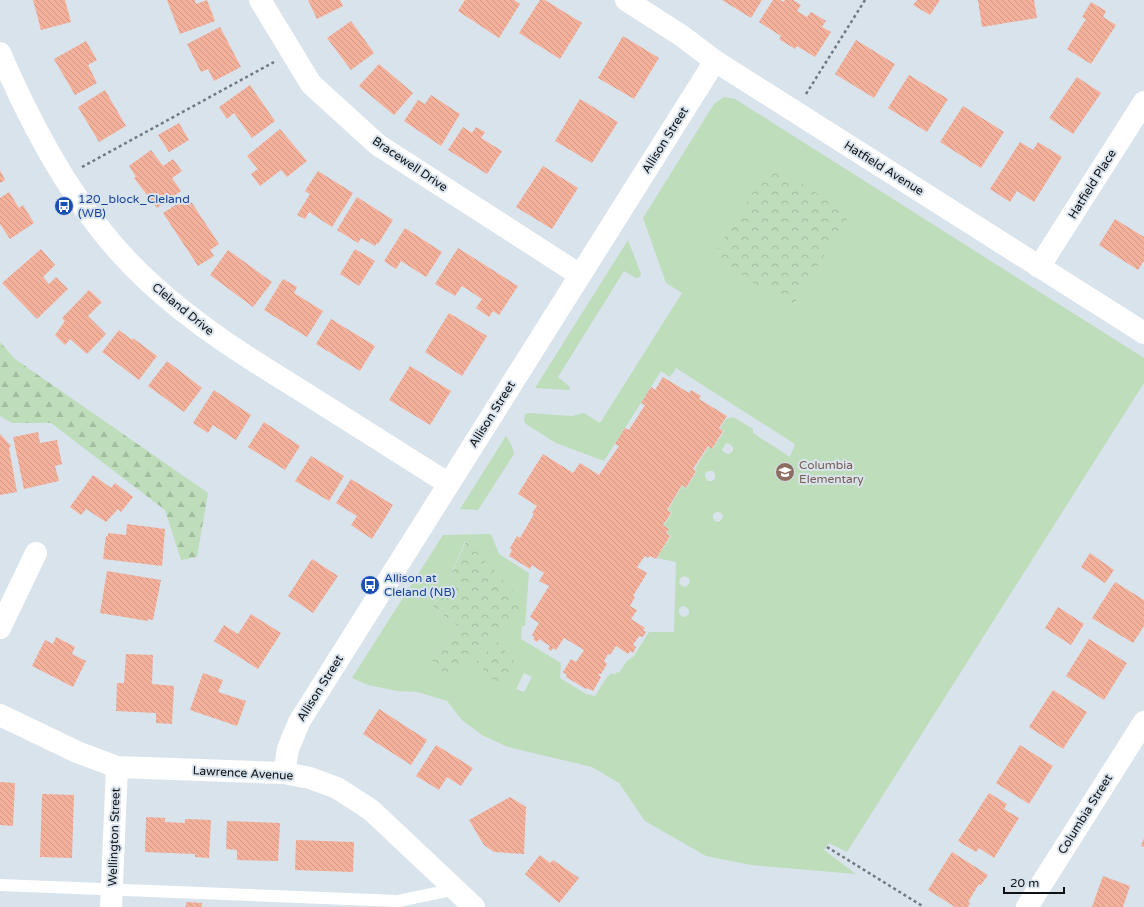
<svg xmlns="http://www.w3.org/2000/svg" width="1144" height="907" font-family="'Varela Round',sans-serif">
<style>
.grass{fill:#beddba;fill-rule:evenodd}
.forest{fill:url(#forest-firs)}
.park{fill:url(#park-crowns)}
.building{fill:url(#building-back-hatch)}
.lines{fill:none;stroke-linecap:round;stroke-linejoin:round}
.path{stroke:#72797f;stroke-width:2.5;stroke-dasharray:3 3;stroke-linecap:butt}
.service{stroke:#fff;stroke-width:12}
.minor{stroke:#fff;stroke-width:22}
.labels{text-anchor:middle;stroke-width:4;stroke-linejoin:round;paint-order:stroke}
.street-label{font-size:12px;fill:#0d1114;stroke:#d9e3ec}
.transit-label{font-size:12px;fill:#164399;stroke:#d9e3ec;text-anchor:start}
.education-label{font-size:12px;fill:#785e54;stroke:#d9e3ec;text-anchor:start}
</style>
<defs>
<pattern id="forest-firs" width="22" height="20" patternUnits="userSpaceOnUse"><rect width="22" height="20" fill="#beddba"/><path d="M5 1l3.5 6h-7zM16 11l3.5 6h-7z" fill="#a2bd9f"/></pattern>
<pattern id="park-crowns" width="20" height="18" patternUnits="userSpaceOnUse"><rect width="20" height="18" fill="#beddba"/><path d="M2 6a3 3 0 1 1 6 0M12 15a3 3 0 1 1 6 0" fill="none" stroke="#a2bd9f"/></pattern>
<pattern id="building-back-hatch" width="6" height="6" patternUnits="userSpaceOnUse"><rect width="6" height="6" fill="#f3b09b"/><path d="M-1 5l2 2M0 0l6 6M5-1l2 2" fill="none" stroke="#cf9685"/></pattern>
</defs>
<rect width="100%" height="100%" fill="#d9e3ec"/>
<path class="grass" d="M724 97 735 99 1144 358V383L847 852 829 843 824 850 856 874 751 865 706 856 645 821 619 783 592 767 508 747 482 735 462 720 447 701 418 692 397 691 368 685 352 678 443 535 491 534 499 554 529 573 525 626H522L521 639 561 663 560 678 586 694 595 696 607 677 612 673 615 675 616 672 619 673 627 661 634 656 649 632H674L676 562 657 558 671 536 667 533 669 529 664 525 672 513 668 510 682 486 686 489 697 471 695 469 708 447 713 449 724 431 720 428 726 419 733 417 753 429V433L790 457 795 444 676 368 670 377 661 371 604 461 556 443 526 424 524 421 525 414 529 413 572 416 584 413 600 423 682 293 666 283 643 218 714 104ZM726 443 730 444 733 447V451L729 454 725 453 722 450ZM709 471H713L715 474V479L712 481H708L705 477V473ZM716 512H720L723 515 722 519 719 522 715 521 713 518V514ZM465 541 522 606 429 657 459 627 433 607 447 584ZM683 576 687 577 690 580 689 584 686 587 682 586 679 583 680 579ZM682 606 686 607 689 610V614L685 617 681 616 679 613V609ZM524 673 532 677 524 692 516 689Z
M628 240 641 274 640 277 636 278 624 271 558 377 570 387 569 390 535 388Z
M506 436 512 446 514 454 478 510 460 509Z"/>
<path class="forest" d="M0 342 15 359 208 493 197 557 181 560 165 510 51 423H12L0 416Z"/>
<path class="park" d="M771 164 850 214 792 307 712 257Z
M466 541 522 600V607L448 677 429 657 459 627 433 607 447 584Z
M497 642 519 666 508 684 499 686 476 662Z"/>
<path class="building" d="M33 0H65L71 22 41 30Z
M167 0H195L196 4 207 0 215 21 180 34Z
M308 0H340L343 6 317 19Z
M465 0H514L520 4 499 38 458 11Z
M540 0H545L582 23 560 59 519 33Z
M722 0H762L751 18Z
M773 0H780L783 2 785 0H793L801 5 797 11 807 17 811 12 826 21 822 27 831 32 815 57 797 46 795 49 779 39 781 36 759 22Z
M917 0H940L930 15 913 5Z
M978 0H1034L1037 18 982 27Z
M1091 2 1106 11 1103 17 1116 25 1091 64 1067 49 1086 19 1082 17Z
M351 21 374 53 351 70 327 38Z
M220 27 241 67 214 81 208 69 201 72 187 44Z
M623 36 659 58 634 99 598 78Z
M856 40 895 64 874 98 835 74Z
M86 41 97 60 88 65 97 83 75 95 54 59Z
M379 64 413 93 394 115 359 86Z
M909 75 948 99 927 132 888 108Z
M1077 77 1101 93 1073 134 1049 118Z
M250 85 275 121 252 138 234 113 227 119 219 107Z
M105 90 126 126 99 142 78 107Z
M431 95 460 114 441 146 404 121 418 100 425 104Z
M580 99 618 122 592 163 555 141Z
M963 106 1004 132 981 168 940 142Z
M179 123 189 140 169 152 158 135Z
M463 127 472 133 476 127 485 132 481 138 502 151 487 174 448 150Z
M280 129 307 161 287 177 281 170 260 186 251 174 258 169 247 156Z
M1020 142 1033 150 1038 142 1062 157 1034 202 1017 191 1010 202 990 189Z
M151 150 163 166 173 159 182 171 172 178 181 191 157 208 134 178 136 177 129 166Z
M543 166 578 188 552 229 516 207Z
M0 170 5 180 0 183Z
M318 171 353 193 332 227 309 212 305 219 297 215 310 194 305 191Z
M9 192 19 208 23 205 34 223 10 239 0 224V198Z
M188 197 219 244 210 250 214 256 198 266 163 213Z
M357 197 393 220 378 244 377 243 375 246 361 238 358 243 337 230Z
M1115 219 1144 237V261L1138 270 1099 245Z
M405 228 442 252 426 277 401 261 396 269 384 261Z
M458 248 518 286 499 315 493 311 489 317 476 308 482 299 462 286 455 296 435 284Z
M41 249 55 265 43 277 49 284 56 277 68 289 37 319 2 283Z
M355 249 375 261 359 286 340 274Z
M228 250 272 282 253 307 210 275Z
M283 279 297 287 294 293 323 311 307 337 264 310Z
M89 290 102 302 88 316 106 334 87 354 70 339 65 345 55 335 65 321 62 318Z
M449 313 487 336 462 376 425 352Z
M331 319 375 346 360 371 316 344Z
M119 330 132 340 133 338 157 356 139 380 102 352Z
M167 361 202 388 184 412 148 386Z
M410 366 451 391 430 425 389 400Z
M663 377 689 393 691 390 701 396 699 399 727 416 719 428 723 431 712 449 708 446 693 469 696 471 686 488 682 485 667 510 671 513 663 525 669 529 666 533 670 536 656 559 650 556 648 558 645 556 637 567 647 573 633 596 635 597 630 606 637 610 631 619 645 628 643 630 646 632 643 637 639 636 633 645 636 647 633 653 630 651 628 654 616 646 610 655 608 654 604 661 607 664 601 674H598L601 677 593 691 587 688 586 689 566 677 567 675 563 672 571 659 576 662 584 650 564 638 556 650 553 648 551 651 548 649 550 646 539 639 537 642 533 639 535 637 532 635 539 623 530 617 549 586 539 581 544 573 532 565 530 569 509 556 512 550 510 548 517 536 520 538 534 514 532 513 537 506 518 494 543 454 573 473 580 463 599 475 619 446 615 444 625 428 629 430 645 405 641 403 651 387 655 390Z
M214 390 251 415 236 440 213 425 208 433 193 423Z
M264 422 300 446 285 470 248 447Z
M38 432 40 443 57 440 62 464 55 466 59 481 24 489 13 437Z
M0 434 11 446 9 448 17 492 0 495Z
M311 456 344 476 329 501 295 481Z
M93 475 111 488 115 483 133 497 121 512 118 509 106 522 86 509 81 515 70 507Z
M351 479 393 505 372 539 351 525 357 516 336 503Z
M127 524 165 529 162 566 103 559 106 536H108V533L126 535Z
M1090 553 1114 570 1105 583 1081 567Z
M312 559 338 576 313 613 288 596Z
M107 571 161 580 153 620 148 619V621L100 613Z
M1115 582 1144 600V626L1133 643 1092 618Z
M1058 607 1084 624 1071 645 1045 628Z
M251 614 281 633 258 669 214 641 224 625 238 634Z
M56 637 75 647 72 654 86 661 73 687 32 666 45 640 53 644Z
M1089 639 1127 663 1104 700 1066 676Z
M126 654 153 655 152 684 174 686 172 724 156 723V713L116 711 117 683H124Z
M203 673 223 680 218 692 246 701 237 726 190 710Z
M1053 690 1087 712 1063 749 1029 727Z
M379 709 427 740 411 765 363 734Z
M436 745 473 768 461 786 447 777 439 790 416 776Z
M1020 745 1053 766 1029 804 996 783Z
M0 782 15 783 13 826 0 825Z
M989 793 1007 804 1004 809 1019 818 994 858 979 848 976 852 958 841Z
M42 794 74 795 72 858 40 857Z
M510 797 526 807 524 854 494 852 484 845 469 820Z
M146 817 165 818V822L185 823V819L211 820 209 858 195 857V854L145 852Z
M227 821 280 823 278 861 237 860V850L226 849Z
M1144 838V847L1141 846Z
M296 840 354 842 353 872 295 870Z
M952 852 988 875 981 885 979 884 968 902 970 903 968 907H955L928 890Z
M540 855 550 863 553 860 579 878 559 903 525 874Z
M1103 876 1130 886 1123 907H1092Z
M186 902 202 903V907H186Z"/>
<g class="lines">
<path class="path" d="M806 94 865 0
M82 167 274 62
M827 847 924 907"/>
<path class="service" d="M0 885 398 901 456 889"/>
<path class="minor" d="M260 0 311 84 378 145 580 275
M626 0 682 36 715 61 1144 333
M0 53C36 136 82 221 149 282 194 324 245 356 297 388 347 420 398 452 449 484
M1039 267 1144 102
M0 628 36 553
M0 715 77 752 117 767 284 773 310 778 337 788 371 810 474 907
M284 773 288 749 299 722 715 61
M111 907 117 767
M1027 907 1144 722"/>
</g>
<defs>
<symbol id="bus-disc" viewBox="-11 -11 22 22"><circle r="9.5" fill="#1a4fb4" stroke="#d9e3ec"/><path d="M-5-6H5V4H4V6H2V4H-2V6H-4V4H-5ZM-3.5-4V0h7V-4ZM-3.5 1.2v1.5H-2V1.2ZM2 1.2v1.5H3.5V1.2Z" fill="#fff"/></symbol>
<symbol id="school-disc" viewBox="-11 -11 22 22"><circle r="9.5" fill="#8d6e63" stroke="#d9e3ec"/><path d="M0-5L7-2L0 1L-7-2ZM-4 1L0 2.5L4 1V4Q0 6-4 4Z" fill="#fff"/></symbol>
</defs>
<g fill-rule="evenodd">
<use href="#bus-disc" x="53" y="195" width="22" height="22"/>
<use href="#school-disc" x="774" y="461" width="22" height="22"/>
<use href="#bus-disc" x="359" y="574" width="22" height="22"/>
</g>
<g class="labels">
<g class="street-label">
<text transform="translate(665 140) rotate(-58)" y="4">Allison Street</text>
<text transform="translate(410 164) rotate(34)" y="4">Bracewell Drive</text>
<text transform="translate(884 168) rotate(32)" y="4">Hatfield Avenue</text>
<text transform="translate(1092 184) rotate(-58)" y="4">Hatfield Place</text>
<text transform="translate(183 309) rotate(39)" y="4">Cleland Drive</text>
<text transform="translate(492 414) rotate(-58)" y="4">Allison Street</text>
<text transform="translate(320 688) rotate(-58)" y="4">Allison Street</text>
<text transform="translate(243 773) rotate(3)" y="4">Lawrence Avenue</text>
<text transform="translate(1085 814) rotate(-58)" y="4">Columbia Street</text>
<text transform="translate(114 837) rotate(-88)" y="4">Wellington Street</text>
</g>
<g class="transit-label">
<text x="78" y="203">120_block_Cleland<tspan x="78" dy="14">(WB)</tspan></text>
<text x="384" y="582">Allison at<tspan x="384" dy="14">Cleland (NB)</tspan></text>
</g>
<g class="education-label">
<text x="799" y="469">Columbia<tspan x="799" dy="14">Elementary</tspan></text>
</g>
</g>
<path d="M1004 887v6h60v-6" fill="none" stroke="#0d1114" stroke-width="2"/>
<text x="1010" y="887" font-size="12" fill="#0d1114" stroke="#d9e3ec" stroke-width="3" paint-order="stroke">20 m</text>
</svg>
